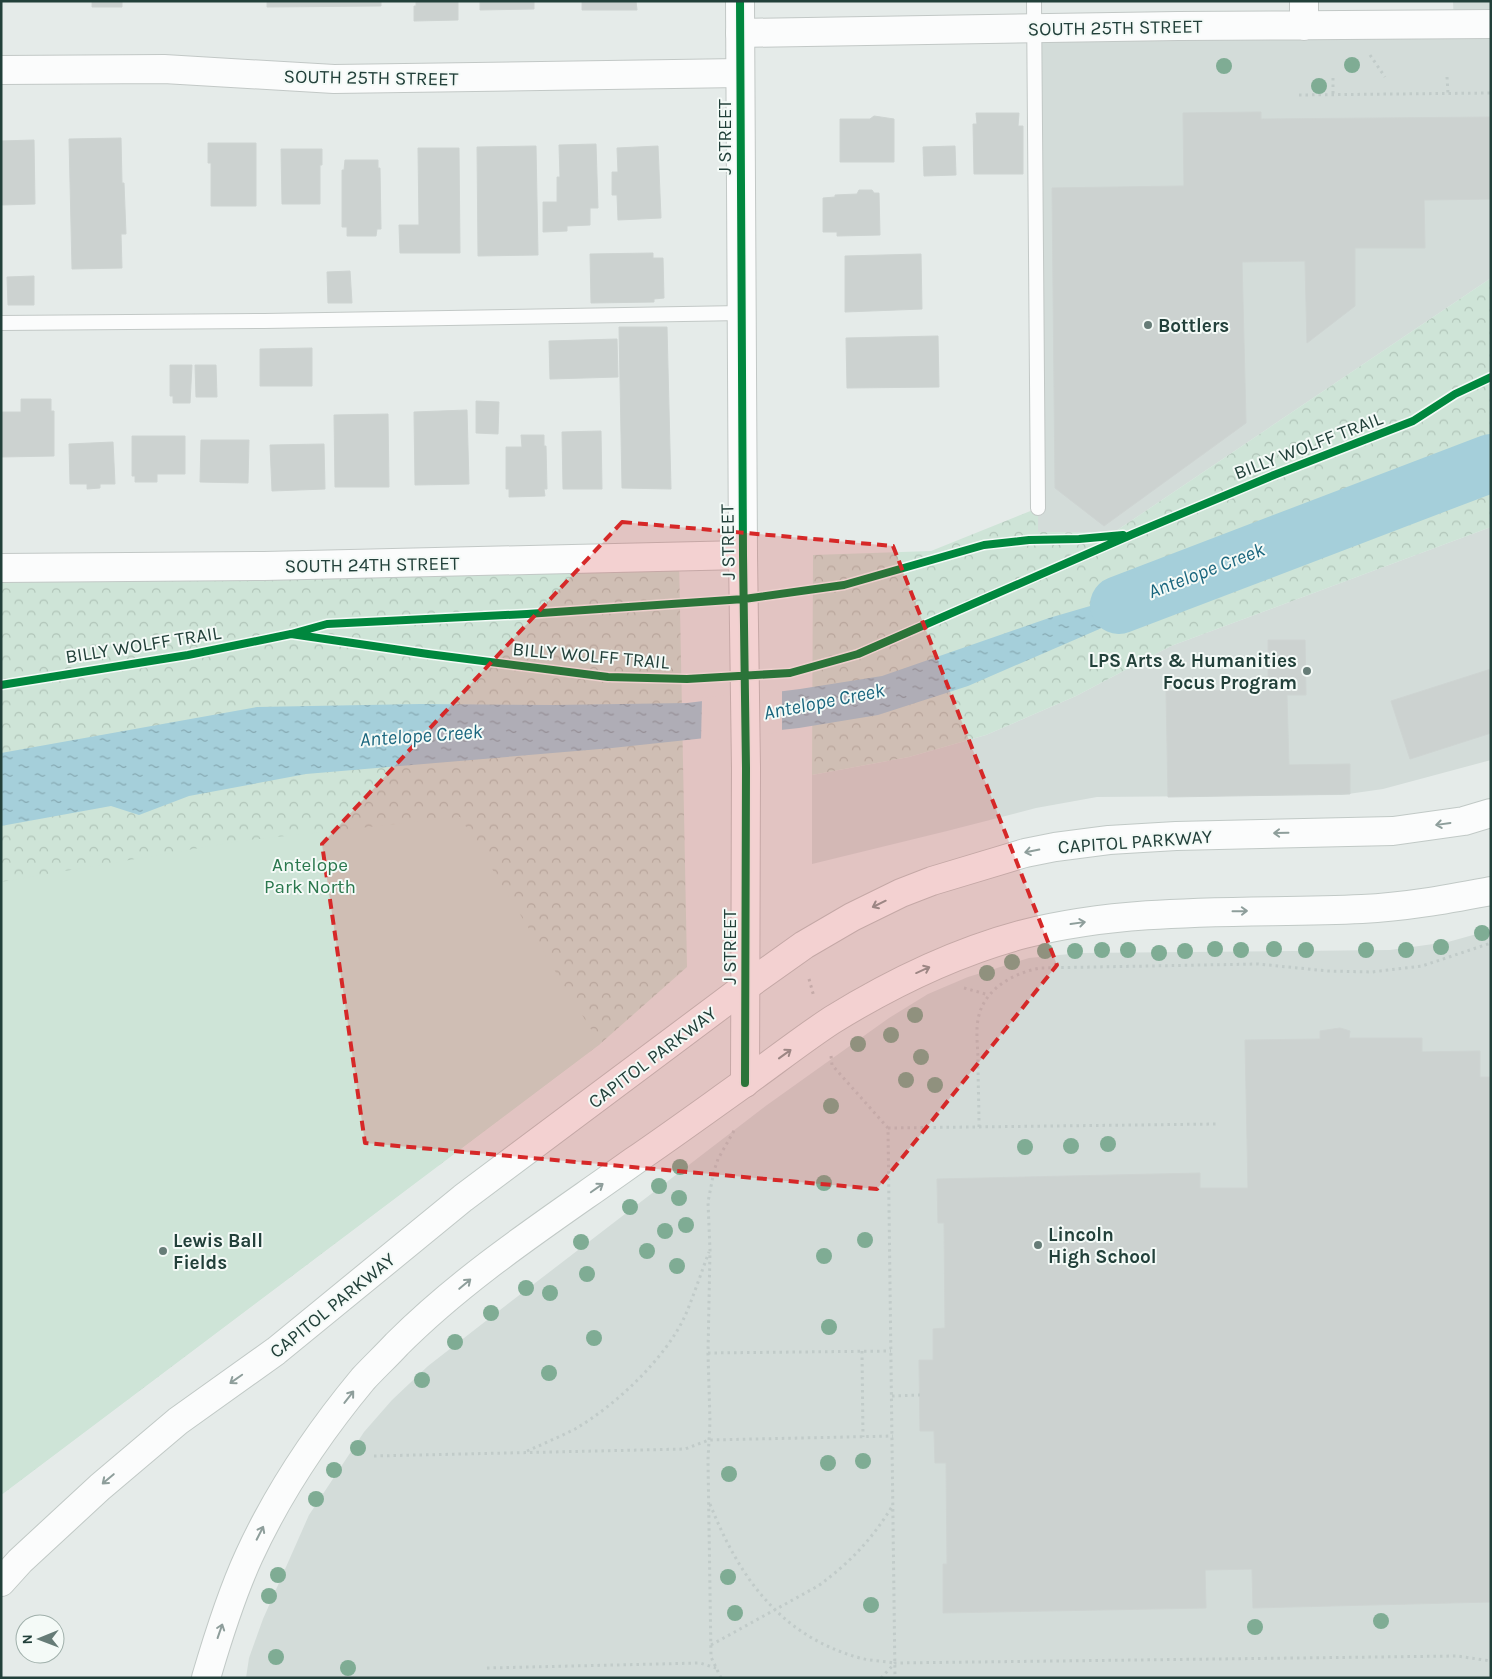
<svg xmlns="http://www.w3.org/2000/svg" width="1492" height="1679" font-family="Karla,sans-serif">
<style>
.built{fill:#d3dcd9}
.park{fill:url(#park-crowns)}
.pitch{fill:#cee4d7}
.water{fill:url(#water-ripples)}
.pier{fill:#e5ebe9}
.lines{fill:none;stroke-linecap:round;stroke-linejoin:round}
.river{stroke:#a5cfda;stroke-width:58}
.building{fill:#ccd2d0;stroke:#ced4d2}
.service-casing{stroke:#c2c8c6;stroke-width:16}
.minor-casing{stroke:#c2c8c6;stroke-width:30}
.tertiary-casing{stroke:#c2c8c6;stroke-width:30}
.secondary-casing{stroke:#c1c9c6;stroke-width:30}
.path{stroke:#c1cbc9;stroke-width:3;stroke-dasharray:2.5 4;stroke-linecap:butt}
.service{stroke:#fbfcfc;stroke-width:14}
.minor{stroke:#fbfcfc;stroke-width:28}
.tertiary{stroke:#fbfcfc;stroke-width:28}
.secondary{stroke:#fbfcfc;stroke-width:28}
.cycleway-casing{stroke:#f4faf7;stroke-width:11}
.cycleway{stroke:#00873e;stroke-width:8}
.tree{fill:#7fac94}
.oneway{stroke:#8e9e9b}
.marked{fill:#d62828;fill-opacity:0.2;stroke:#d62828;stroke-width:4;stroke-dasharray:10 6;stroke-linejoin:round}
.poi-dot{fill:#667c77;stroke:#f4faf7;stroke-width:2}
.labels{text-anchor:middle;stroke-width:4;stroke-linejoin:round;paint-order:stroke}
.street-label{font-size:19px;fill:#22403a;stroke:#f4faf7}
.poi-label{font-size:19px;font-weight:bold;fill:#22403a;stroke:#f4faf7;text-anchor:start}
.park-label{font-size:19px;fill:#2b784e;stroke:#f4faf7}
.water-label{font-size:20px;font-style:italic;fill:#1a667e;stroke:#f4faf7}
</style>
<defs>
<pattern id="park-crowns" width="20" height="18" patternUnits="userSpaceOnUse" patternTransform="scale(1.25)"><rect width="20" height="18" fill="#cee4d7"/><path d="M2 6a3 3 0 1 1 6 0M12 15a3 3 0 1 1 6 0" fill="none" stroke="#b1c5b9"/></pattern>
<pattern id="water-ripples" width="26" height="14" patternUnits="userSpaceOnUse" patternTransform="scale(1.25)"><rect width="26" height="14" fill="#a5cfda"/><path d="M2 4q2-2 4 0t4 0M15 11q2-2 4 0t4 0" fill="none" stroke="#86a9b2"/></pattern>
</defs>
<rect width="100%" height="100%" fill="#e5ebe9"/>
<path class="built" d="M1453 1H1491V278L1113 533 1038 532 1035 29 1454 25Z
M1491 527V760L1383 789 1341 795 1097 797 1036 808 947 831 812 864V775L909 757 986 735 1076 696 1171 646Z
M1491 930V1678H246L249 1658 263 1619 309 1515 364 1432 392 1400 428 1366 500 1310 767 1105 889 1018 928 994 968 977 1029 958 1080 953 1390 950 1448 942Z"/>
<path class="park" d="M1491 278V527L1171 646 1076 696 986 735 909 757 812 775 813 555 931 551 1038 508V532L1113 533Z
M679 557 687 967 600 1044 1 1495V568Z"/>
<path class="pitch" d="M460 817 600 1044 1 1495V882L240 841Z"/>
<path class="water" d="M1193 576 1111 624 968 686 878 715 799 728 612 748 306 774 189 796 139 815 111 806 1 826V753L257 707 420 704 554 705 687 703 800 689 882 676 1049 618Z"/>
<path class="pier" d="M782 689V732L701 741 702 698Z"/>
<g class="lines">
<path class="river" d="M1119 605 1491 463"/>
</g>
<path class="building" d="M92 1H122V7H92Z
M267 1H381V6L267 7Z
M416 1H458V20L414 21V6H416Z
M480 1H534V9L480 10Z
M582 1H636L637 10H582Z
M1261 112V119L1491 117 1490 199 1424 200 1425 248H1355V306L1307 343 1305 261 1242 262 1246 423 1104 526 1055 488 1052 188 1184 186 1183 113Z
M976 113H1019L1018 126H1023V174H974L973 124H977Z
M874 116 894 119V162H840V119H870Z
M121 138 122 183H124L126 234H121L122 268 72 269 69 139Z
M34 140 35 204 1 205V141Z
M208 143H256V206H211V163H208Z
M596 144 598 208H590V225L567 226V231L543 232V202H557V177H560L559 145Z
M536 146 538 255 478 256 477 147Z
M658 146 661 218 618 220 617 195H612V172H618L617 148Z
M955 146 956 175 924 176 923 147Z
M418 148H459L460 253H400L399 225H419Z
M281 149H322V165H320V204H282Z
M345 160H378V168H380L381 229H377L376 236H347V227H342V170H344Z
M859 190H872L874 193H879L880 235 837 236V232H823V198L835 197V195L857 194Z
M653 253V258H663L664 298 654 299V302L591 303 590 254Z
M921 254 922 309 845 312V256Z
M350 271 352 303H328L327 272Z
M34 276V305H8L7 277Z
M619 327H667L671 489 622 488Z
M938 336 939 387 847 388 846 338Z
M617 339 618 377 550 379 549 341Z
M312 348V386H260V349Z
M170 365H192L190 403H173V396H170Z
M195 365H216L217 397H196Z
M21 399H51V411H54V456L1 457V412H21Z
M476 401 499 402 498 434 476 433Z
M467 410 469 484 415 485 414 412Z
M388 414 389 487H335L334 415Z
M601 431 602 489H563L562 432Z
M521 435H544V446H546L547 489H544L545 496 509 497V489H506V447H522Z
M132 436H185V474H157V482H135V476H132Z
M201 440H249L248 483 200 482Z
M113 442 115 484H100V488L87 489V484H70L69 444Z
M324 444 325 489 272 491 270 445Z
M1268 640H1305L1306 695H1287L1289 765 1350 764V794L1168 797 1166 691 1268 690Z
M1491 669V733L1410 759 1391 701Z
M1340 1028 1350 1031 1349 1038H1422V1052L1480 1051V1077H1491V1602L1253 1608 1252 1569 1205 1570 1206 1608 943 1613V1564H947L946 1463H935L934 1431H920L919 1360H933V1329L945 1328 944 1223H938L937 1179 1200 1173V1188H1248L1245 1040 1320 1039V1031Z"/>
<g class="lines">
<defs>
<path id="service" d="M1034 1 1038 508
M1 323 264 321 742 313"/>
<path id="minor" d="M1304 1V26
M740 33 1178 26 1491 24
M1 70 164 69 334 79 740 73
M1 568 264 566 743 555"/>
<path id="tertiary" d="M740 1 743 555 746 768 745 1083"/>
<path id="secondary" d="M1 1582 20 1561 100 1487 178 1421 276 1351 463 1198 745 987 804 945 852 917 901 893 932 881 1025 853 1055 847 1109 840 1176 836 1393 831 1464 821 1491 813
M206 1678C218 1637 231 1595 249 1556 278 1493 319 1432 363 1379 374 1367 386 1356 397 1344 468 1273 553 1219 634 1161 672 1135 709 1108 747 1081 775 1061 803 1039 832 1020 892 983 956 952 1024 934 1134 906 1250 914 1362 909 1406 907 1448 899 1491 891"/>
</defs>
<use href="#service" class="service-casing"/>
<use href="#minor" class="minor-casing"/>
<use href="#tertiary" class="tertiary-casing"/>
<use href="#secondary" class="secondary-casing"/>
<path class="path" d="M1370 55 1385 77
M1447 77 1448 93
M1333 78V94
M1299 95 1491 93
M809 979 814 997
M964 988 989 995
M831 1056 832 1065 888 1128 895 1678
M979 1127C979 1105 978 1083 978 1061 978 1046 975 1030 979 1015 986 988 1014 973 1040 968L1258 964 1328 971 1372 972 1422 966 1491 943
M888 1128 1217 1124
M862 1351 863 1437
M708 1353 891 1351
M892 1396 920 1395
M527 1451C543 1444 559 1437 575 1429 616 1405 665 1359 685 1316 694 1295 701 1273 709 1252
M374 1456 685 1449 709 1440 893 1436
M710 1504C739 1577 780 1636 860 1658 871 1661 883 1661 894 1663
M711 1645 818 1586C851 1562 872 1539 893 1505
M487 1668 700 1663 716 1668
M721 1678 711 1657 708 1460 710 1421 708 1353 710 1250 708 1202 714 1171 718 1159 735 1129
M881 1678 895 1663 1457 1656 1491 1661"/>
<use href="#service" class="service"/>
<use href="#minor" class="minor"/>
<use href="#tertiary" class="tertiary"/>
<use href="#secondary" class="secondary"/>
<defs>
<path id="cycleway" d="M740 1 743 555 746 768 745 1083
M291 634 428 654 608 677 687 679 790 673 858 654 1133 534 1274 475 1413 421 1455 394 1491 377
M1 685 188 655 291 634 327 624 527 614 744 599 844 585 984 545 1029 540 1079 539 1123 535"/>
</defs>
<use href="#cycleway" class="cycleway-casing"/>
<use href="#cycleway" class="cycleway"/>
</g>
<g class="tree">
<circle cx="1352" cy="65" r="8"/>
<circle cx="1224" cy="66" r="8"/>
<circle cx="1319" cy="86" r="8"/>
<circle cx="1482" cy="933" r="8"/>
<circle cx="1441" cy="947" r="8"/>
<circle cx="1215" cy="949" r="8"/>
<circle cx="1274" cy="949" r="8"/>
<circle cx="1102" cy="950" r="8"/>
<circle cx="1128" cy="950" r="8"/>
<circle cx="1241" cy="950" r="8"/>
<circle cx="1306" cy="950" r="8"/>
<circle cx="1366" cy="950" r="8"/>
<circle cx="1406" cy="950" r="8"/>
<circle cx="1045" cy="951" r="8"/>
<circle cx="1075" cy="951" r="8"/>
<circle cx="1185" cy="951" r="8"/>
<circle cx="1159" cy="953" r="8"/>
<circle cx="1012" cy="962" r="8"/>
<circle cx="987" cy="973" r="8"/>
<circle cx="915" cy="1015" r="8"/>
<circle cx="891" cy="1035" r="8"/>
<circle cx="858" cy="1044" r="8"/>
<circle cx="921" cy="1057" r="8"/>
<circle cx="906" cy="1080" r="8"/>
<circle cx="935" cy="1085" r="8"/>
<circle cx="831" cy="1106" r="8"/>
<circle cx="1108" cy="1144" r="8"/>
<circle cx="1071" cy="1146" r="8"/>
<circle cx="1025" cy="1147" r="8"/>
<circle cx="680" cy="1167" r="8"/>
<circle cx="824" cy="1183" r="8"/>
<circle cx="659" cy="1186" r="8"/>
<circle cx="679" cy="1198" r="8"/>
<circle cx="630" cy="1207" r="8"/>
<circle cx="686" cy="1225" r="8"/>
<circle cx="665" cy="1231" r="8"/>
<circle cx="865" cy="1240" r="8"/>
<circle cx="581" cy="1242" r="8"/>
<circle cx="647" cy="1251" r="8"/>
<circle cx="824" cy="1256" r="8"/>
<circle cx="677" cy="1266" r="8"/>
<circle cx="587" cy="1274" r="8"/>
<circle cx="526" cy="1288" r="8"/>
<circle cx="550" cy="1293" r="8"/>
<circle cx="491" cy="1313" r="8"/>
<circle cx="829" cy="1327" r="8"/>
<circle cx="594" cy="1338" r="8"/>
<circle cx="455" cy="1342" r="8"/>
<circle cx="549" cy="1373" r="8"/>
<circle cx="422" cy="1380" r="8"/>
<circle cx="358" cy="1448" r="8"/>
<circle cx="863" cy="1461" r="8"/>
<circle cx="828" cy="1463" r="8"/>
<circle cx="334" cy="1470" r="8"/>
<circle cx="729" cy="1474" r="8"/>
<circle cx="316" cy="1499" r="8"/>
<circle cx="278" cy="1575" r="8"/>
<circle cx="728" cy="1577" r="8"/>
<circle cx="269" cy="1596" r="8"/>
<circle cx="871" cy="1605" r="8"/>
<circle cx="735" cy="1613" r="8"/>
<circle cx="1381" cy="1621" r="8"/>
<circle cx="1255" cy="1627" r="8"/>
<circle cx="276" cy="1657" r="8"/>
<circle cx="348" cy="1668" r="8"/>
</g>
<defs><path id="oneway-shaft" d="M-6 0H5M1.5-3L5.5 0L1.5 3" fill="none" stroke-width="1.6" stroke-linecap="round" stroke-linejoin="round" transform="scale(1.25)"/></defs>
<g class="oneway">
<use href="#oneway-shaft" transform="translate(1443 824) rotate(172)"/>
<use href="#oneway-shaft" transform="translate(1281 833) rotate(179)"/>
<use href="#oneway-shaft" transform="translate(1032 851) rotate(169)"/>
<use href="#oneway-shaft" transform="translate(879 904) rotate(154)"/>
<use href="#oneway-shaft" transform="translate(1240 911) rotate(-1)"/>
<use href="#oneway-shaft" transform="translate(1078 923) rotate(-8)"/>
<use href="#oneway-shaft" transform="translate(923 970) rotate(-24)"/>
<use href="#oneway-shaft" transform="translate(785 1054) rotate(-36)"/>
<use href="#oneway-shaft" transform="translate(597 1188) rotate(-35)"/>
<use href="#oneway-shaft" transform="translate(465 1284) rotate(-40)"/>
<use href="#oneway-shaft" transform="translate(236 1379) rotate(145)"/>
<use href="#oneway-shaft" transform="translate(349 1397) rotate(-52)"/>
<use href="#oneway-shaft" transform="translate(108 1479) rotate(140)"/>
<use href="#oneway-shaft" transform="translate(260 1533) rotate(-63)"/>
<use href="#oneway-shaft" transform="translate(220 1631) rotate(-71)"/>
</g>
<path class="marked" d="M622 522 893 546 1057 965 877 1189 365 1143 322 844Z"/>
<g class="poi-dot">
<circle cx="1148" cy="325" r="5"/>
<circle cx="1307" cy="671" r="5"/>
<circle cx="1038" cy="1245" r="5"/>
<circle cx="163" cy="1251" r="5"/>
</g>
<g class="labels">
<g class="street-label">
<text transform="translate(1115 27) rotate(-1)" y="7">SOUTH 25TH STREET</text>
<text transform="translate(371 77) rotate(1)" y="7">SOUTH 25TH STREET</text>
<text transform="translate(724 137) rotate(-90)" y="7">J STREET</text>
<text transform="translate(1308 445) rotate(-21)" y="7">BILLY WOLFF TRAIL</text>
<text transform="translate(727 542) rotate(-91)" y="7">J STREET</text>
<text transform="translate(372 564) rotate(-1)" y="7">SOUTH 24TH STREET</text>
<text transform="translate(143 644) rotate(-9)" y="7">BILLY WOLFF TRAIL</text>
<text transform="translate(591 655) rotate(5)" y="7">BILLY WOLFF TRAIL</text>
<text transform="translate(1135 841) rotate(-4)" y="7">CAPITOL PARKWAY</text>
<text transform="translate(729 947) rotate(-90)" y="7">J STREET</text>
<text transform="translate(652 1057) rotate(-37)" y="7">CAPITOL PARKWAY</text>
<text transform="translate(332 1305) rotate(-39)" y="7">CAPITOL PARKWAY</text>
</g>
<g class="poi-label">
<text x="1158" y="332">Bottlers</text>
<text x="1297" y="667" text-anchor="end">LPS Arts &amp; Humanities<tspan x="1297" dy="22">Focus Program</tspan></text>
<text x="1048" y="1241">Lincoln<tspan x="1048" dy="22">High School</tspan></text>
<text x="173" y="1247">Lewis Ball<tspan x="173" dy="22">Fields</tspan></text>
</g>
<g class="park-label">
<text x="310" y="871">Antelope<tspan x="310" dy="22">Park North</tspan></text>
</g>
<g class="water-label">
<text transform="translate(1206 570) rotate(-21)" y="7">Antelope Creek</text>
<text transform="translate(824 701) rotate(-11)" y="7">Antelope Creek</text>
<text transform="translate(421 735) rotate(-4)" y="7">Antelope Creek</text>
</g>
</g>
<rect width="1492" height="1679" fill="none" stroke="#22403a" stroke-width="5"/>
<g transform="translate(40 1639) rotate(269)"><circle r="24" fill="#f4faf7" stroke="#a0b0ab"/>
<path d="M0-4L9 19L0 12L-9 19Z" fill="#667c77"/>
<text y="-8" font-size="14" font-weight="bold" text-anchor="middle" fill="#22403a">N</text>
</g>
</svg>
